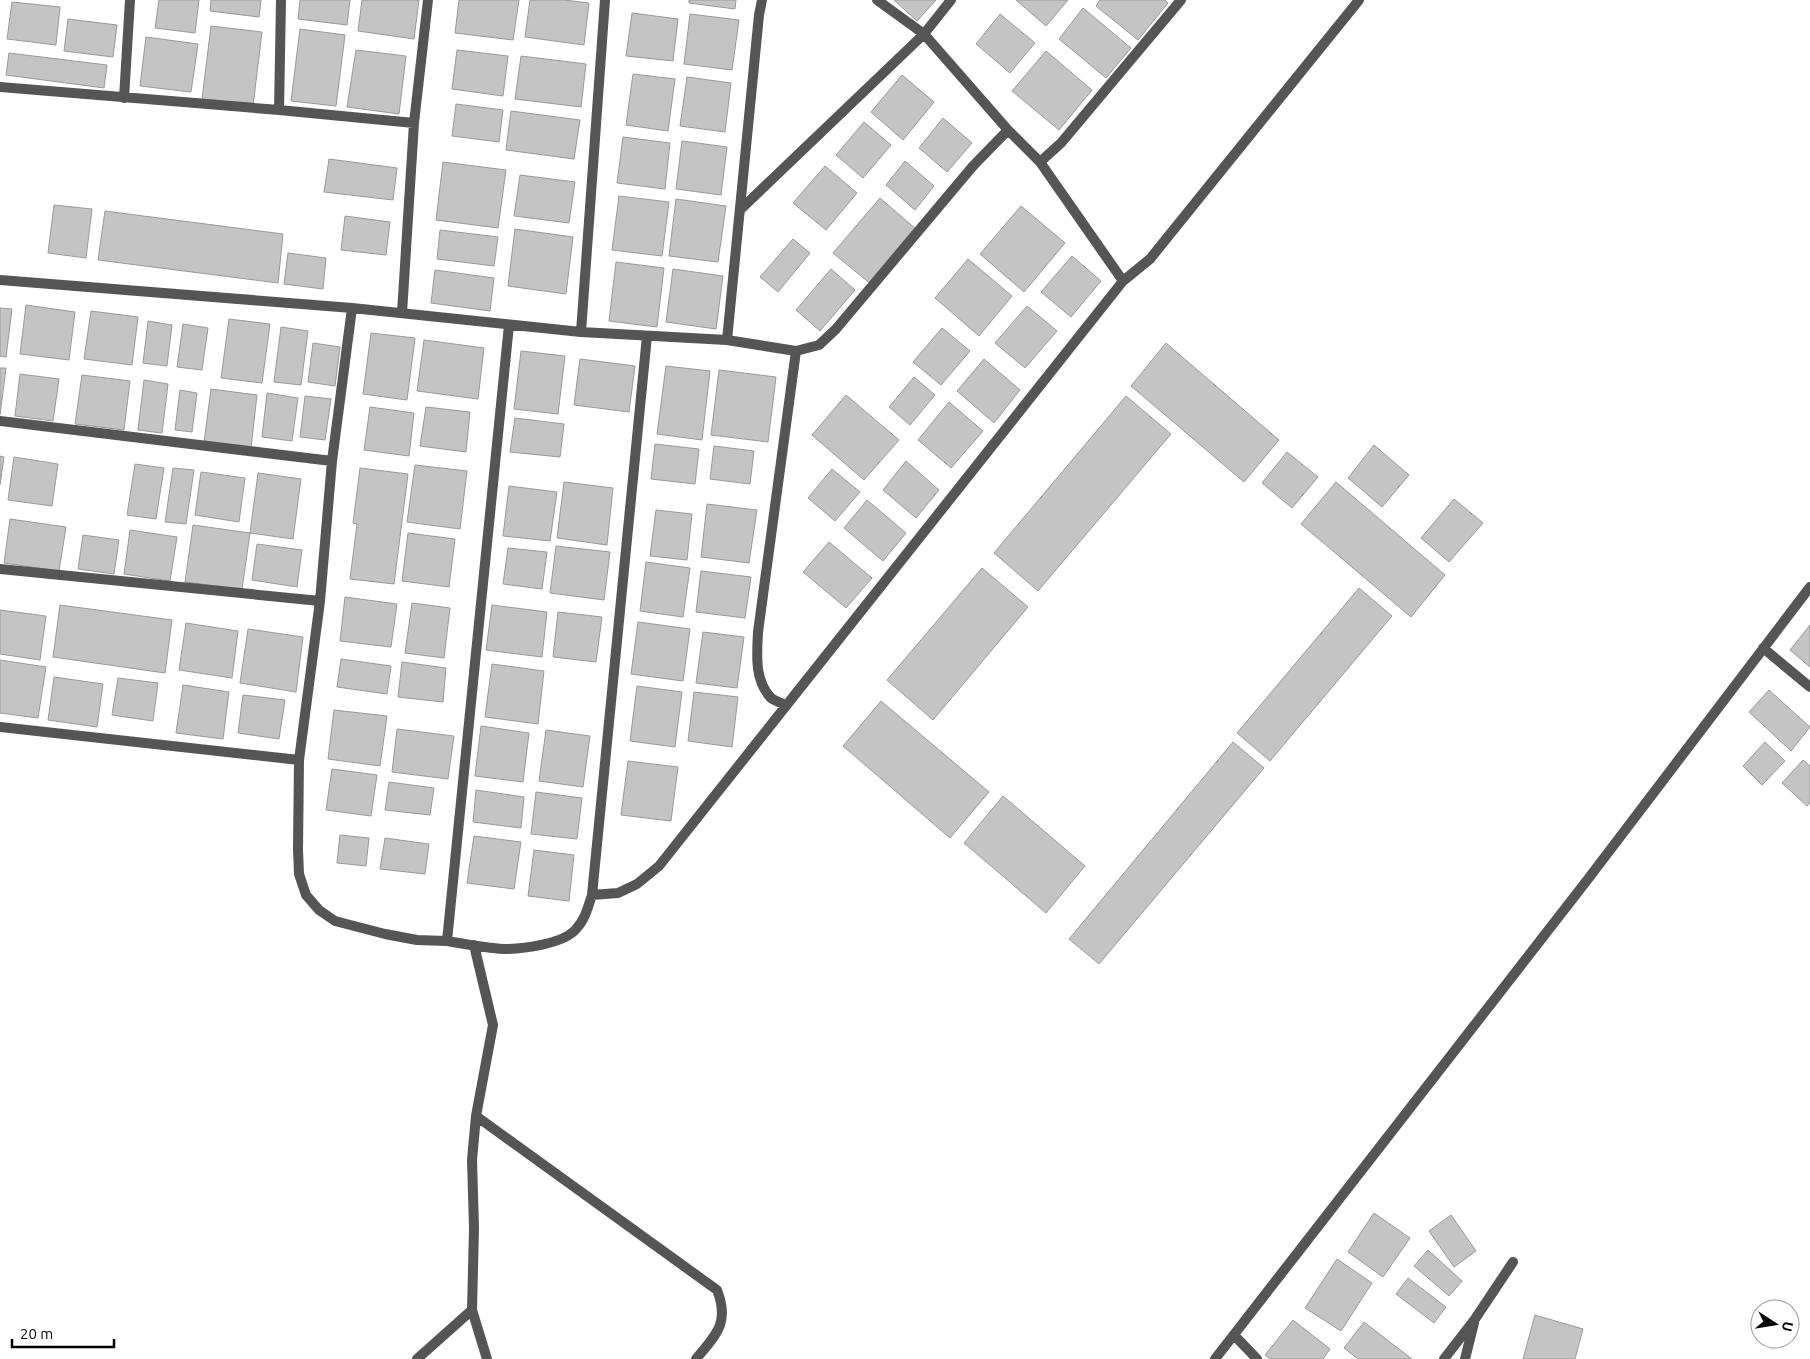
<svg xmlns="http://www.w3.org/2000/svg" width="1810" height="1359" font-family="Ubuntu,sans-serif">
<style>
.building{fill:#c4c4c4;stroke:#999}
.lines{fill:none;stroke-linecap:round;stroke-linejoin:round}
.minor{stroke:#555;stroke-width:10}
</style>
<rect width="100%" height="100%" fill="#fff"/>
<path class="building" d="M159 0H199L195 33 155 28Z
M211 0H261L259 17 210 11Z
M300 0H350L347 25 298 19Z
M362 0H419L414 39 358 31Z
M459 0H519L513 40 455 33Z
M530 0H564L589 3 584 45 525 37Z
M689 0H736L735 9 689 3Z
M894 0H936L917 21Z
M1016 0H1068L1046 26Z
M1100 0H1165L1168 3 1138 40 1096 6Z
M12 2 60 7 56 45 7 39Z
M1083 8 1131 48 1106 78 1059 39Z
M632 13 678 19 673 61 626 56Z
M690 14 739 20 732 70 684 64Z
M1000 14 1035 43 1010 73 976 44Z
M68 19 117 25 113 57 64 51Z
M211 26 262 32 253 106 202 99Z
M300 29 345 35 336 106 291 101Z
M146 37 198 44 191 92 140 86Z
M356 50 406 56 399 114 347 107Z
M457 50 508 56 503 96 452 89Z
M1046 51 1092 90 1059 130 1012 91Z
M9 53 107 65 104 88 6 75Z
M521 56 586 64 581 107 515 99Z
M633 74 675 79 668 131 626 125Z
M902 75 934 102 903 140 871 112Z
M687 77 731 83 725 132 680 126Z
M456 104 503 110 499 142 452 136Z
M511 111 580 120 574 159 506 150Z
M943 118 972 143 947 172 919 148Z
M864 122 891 145 863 178 836 155Z
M623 137 670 143 665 189 617 183Z
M682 141 727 147 721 195 676 189Z
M329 159 397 168 393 200 324 192Z
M905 161 934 186 915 210 886 185Z
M443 162 506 170 498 228 436 220Z
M825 166 857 193 826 230 793 203Z
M520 175 575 182 569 223 514 216Z
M619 196 669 202 662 256 612 250Z
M880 198 917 230 872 285 833 253Z
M676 199 726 206 718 262 669 256Z
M54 205 92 209 86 258 48 253Z
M1021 206 1065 243 1024 292 980 254Z
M105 211 283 234 278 283 98 260Z
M345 216 390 222 386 255 341 250Z
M515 229 573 237 566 294 508 286Z
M440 230 498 237 494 266 437 259Z
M793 239 810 253 778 292 760 277Z
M288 253 326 258 323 289 284 284Z
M1072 256 1101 281 1071 317 1041 292Z
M968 259 1012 296 979 336 935 298Z
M616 262 664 268 657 327 609 321Z
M673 269 723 276 716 329 666 322Z
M831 269 855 290 820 331 796 310Z
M435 270 494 278 490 311 431 303Z
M26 305 75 312 69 360 20 354Z
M1027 306 1057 331 1025 368 995 343Z
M0 308 12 309 6 357 0 356Z
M91 311 138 317 132 365 84 359Z
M229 319 270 324 262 383 221 378Z
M148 321 172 325 167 366 143 363Z
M183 324 208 328 202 370 177 367Z
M281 327 308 331 301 385 274 382Z
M942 328 970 351 941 385 913 362Z
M371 333 415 338 407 400 363 394Z
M424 340 484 348 478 399 417 391Z
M313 343 340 347 335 386 308 382Z
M1166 343 1279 440 1244 482 1131 386Z
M521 351 565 356 558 414 514 409Z
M580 359 635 366 629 412 574 405Z
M984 359 1020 390 994 423 957 391Z
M666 366 710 371 702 440 657 434Z
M0 368H6L0 415Z
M719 370 776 377 768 442 711 435Z
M20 374 59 379 53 421 15 416Z
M82 375 130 381 124 430 75 424Z
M914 377 935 395 910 425 889 407Z
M144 380 168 384 162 433 138 430Z
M211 389 257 395 251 448 204 442Z
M180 390 197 393 192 432 175 430Z
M267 393 298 398 292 441 262 437Z
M846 395 899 440 864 480 812 435Z
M305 396 331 399 325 440 300 437Z
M1126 396 1171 434 1038 591 994 553Z
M949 402 983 431 951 468 918 440Z
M370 407 414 413 409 456 364 450Z
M426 407 470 412 466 452 420 446Z
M515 418 564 424 560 457 510 452Z
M655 444 699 449 695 484 651 479Z
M1374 445 1409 475 1382 507 1348 478Z
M714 446 754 451 750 484 710 479Z
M1287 452 1318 477 1292 508 1262 483Z
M0 456 4 457 0 485Z
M14 457 58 464 52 506 8 500Z
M906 461 939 490 916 518 883 490Z
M135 464 164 468 156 519 127 515Z
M415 465 467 471 460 529 407 522Z
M173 468 194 470 186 524 165 522Z
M360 468 408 474 394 584 350 579 357 524 353 523Z
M832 469 860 492 835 521 808 498Z
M201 472 245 478 239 522 195 515Z
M258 473 301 479 293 539 250 533Z
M564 482 613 488 607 545 557 538Z
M1336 482 1445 575 1411 617 1301 524Z
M509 486 557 492 550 541 503 536Z
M1454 499 1483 523 1449 562 1421 538Z
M867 500 906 533 883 561 844 528Z
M707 504 757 510 749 563 701 557Z
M656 510 692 514 687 560 650 556Z
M10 519 66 527 59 571 4 563Z
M193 525 250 533 242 589 185 582Z
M130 530 177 537 170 581 124 574Z
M408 533 455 539 449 587 402 581Z
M83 535 119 540 114 574 78 569Z
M829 542 872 578 846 608 803 572Z
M257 544 302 550 297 587 252 580Z
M556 546 610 552 604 600 550 593Z
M508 548 547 552 542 589 503 584Z
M646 562 690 568 683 617 640 611Z
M982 568 1028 607 933 720 887 680Z
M701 571 751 577 745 618 696 612Z
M1359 588 1392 616 1270 761 1237 733Z
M345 597 397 604 391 647 340 641Z
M412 603 450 608 444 658 405 653Z
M60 605 172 620 165 673 53 657Z
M492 605 547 612 542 657 486 650Z
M0 610 46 616 40 660 0 654Z
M558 612 602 617 596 662 553 657Z
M638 622 690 629 683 681 631 674Z
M186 623 238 631 232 678 179 670Z
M1810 625V667L1790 650Z
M248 629 303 637 296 692 240 683Z
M703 632 744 637 737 688 696 683Z
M341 659 391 666 387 694 337 687Z
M0 660 46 667 38 718 0 713Z
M402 662 446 668 443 702 398 697Z
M492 664 544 671 538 724 485 717Z
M54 677 103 684 97 727 48 720Z
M118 678 158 683 153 721 112 715Z
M183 685 229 692 223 739 176 733Z
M637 686 682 692 675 747 630 741Z
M1769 690 1810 727 1791 751 1749 712Z
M694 692 738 697 732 747 688 741Z
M243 695 285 700 279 739 238 733Z
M881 701 989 792 950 838 843 746Z
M334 710 387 716 380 766 328 759Z
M481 726 529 733 523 782 475 776Z
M397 729 454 736 448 779 392 772Z
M546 730 590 736 583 787 539 781Z
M1233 742 1264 768 1099 964 1069 939Z
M1765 742 1785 761 1762 785 1743 766Z
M1803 760 1810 766V803L1807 806 1782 783Z
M628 761 678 767 671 821 621 815Z
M332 769 377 775 371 816 326 810Z
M389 782 434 788 430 815 385 810Z
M476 790 524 797 521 828 473 822Z
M536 792 582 798 577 839 531 834Z
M1003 796 1085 866 1046 913 964 843Z
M340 835 369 838 366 866 337 863Z
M474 836 521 842 514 889 467 883Z
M385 838 429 844 425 874 380 869Z
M534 850 574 855 569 901 528 896Z
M1374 1213 1410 1238 1383 1277 1348 1252Z
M1451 1215 1476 1251 1454 1267 1429 1231Z
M1428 1250 1462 1281 1449 1296 1414 1266Z
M1337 1259 1372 1283 1341 1331 1305 1308Z
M1408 1278 1446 1307 1434 1323 1396 1294Z
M1535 1315 1583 1329 1575 1359H1523Z
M1293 1320 1330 1349 1323 1359H1270L1265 1355Z
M1364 1322 1412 1359H1358L1344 1348Z"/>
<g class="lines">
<path class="minor" d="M877 0 924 34 951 0
M0 87 279 110 281 0
M124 98 130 0
M279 110 414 123
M1040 162 1061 143 1181 0
M741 209 924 34 1008 130 1040 162 1123 281 1150 259 1359 0
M0 280 352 308 581 332 727 340 796 351 819 345 836 329 973 166 1008 130
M352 308 332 461 320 601 299 760 298 850 299 874 306 895 319 910 335 921 385 934 417 940 447 941
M402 313 414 123 428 0
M509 325 447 941C465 944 485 948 504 949 522 949 564 944 576 929 585 920 588 907 592 895
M581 332 605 0
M647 336 592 895 618 893 637 884 659 866 1123 281
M727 340 759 15 762 0
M0 421 332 461
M0 569 320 601
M1763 648 1810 687
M786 705C781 703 775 701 771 698 754 680 757 654 758 632L796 351
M0 727 299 760
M474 945 493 1025 476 1116 472 1160 474 1228 472 1310 487 1359
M476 1116 717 1290C730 1323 716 1335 696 1359
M1234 1335 1257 1359
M417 1359 472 1310
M1215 1359 1588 879 1810 587
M1444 1359 1475 1319 1513 1262
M1465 1359 1474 1323"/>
</g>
<g transform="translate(1775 1324) rotate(102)"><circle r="24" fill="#ffffff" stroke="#999999"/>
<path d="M0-4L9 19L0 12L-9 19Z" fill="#000000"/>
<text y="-8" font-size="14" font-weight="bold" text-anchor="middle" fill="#000000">U</text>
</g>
<path d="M12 1339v8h102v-8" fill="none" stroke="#000000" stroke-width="2.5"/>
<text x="20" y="1339" font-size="15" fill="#000000" stroke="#ffffff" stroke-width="4" paint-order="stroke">20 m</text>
</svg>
